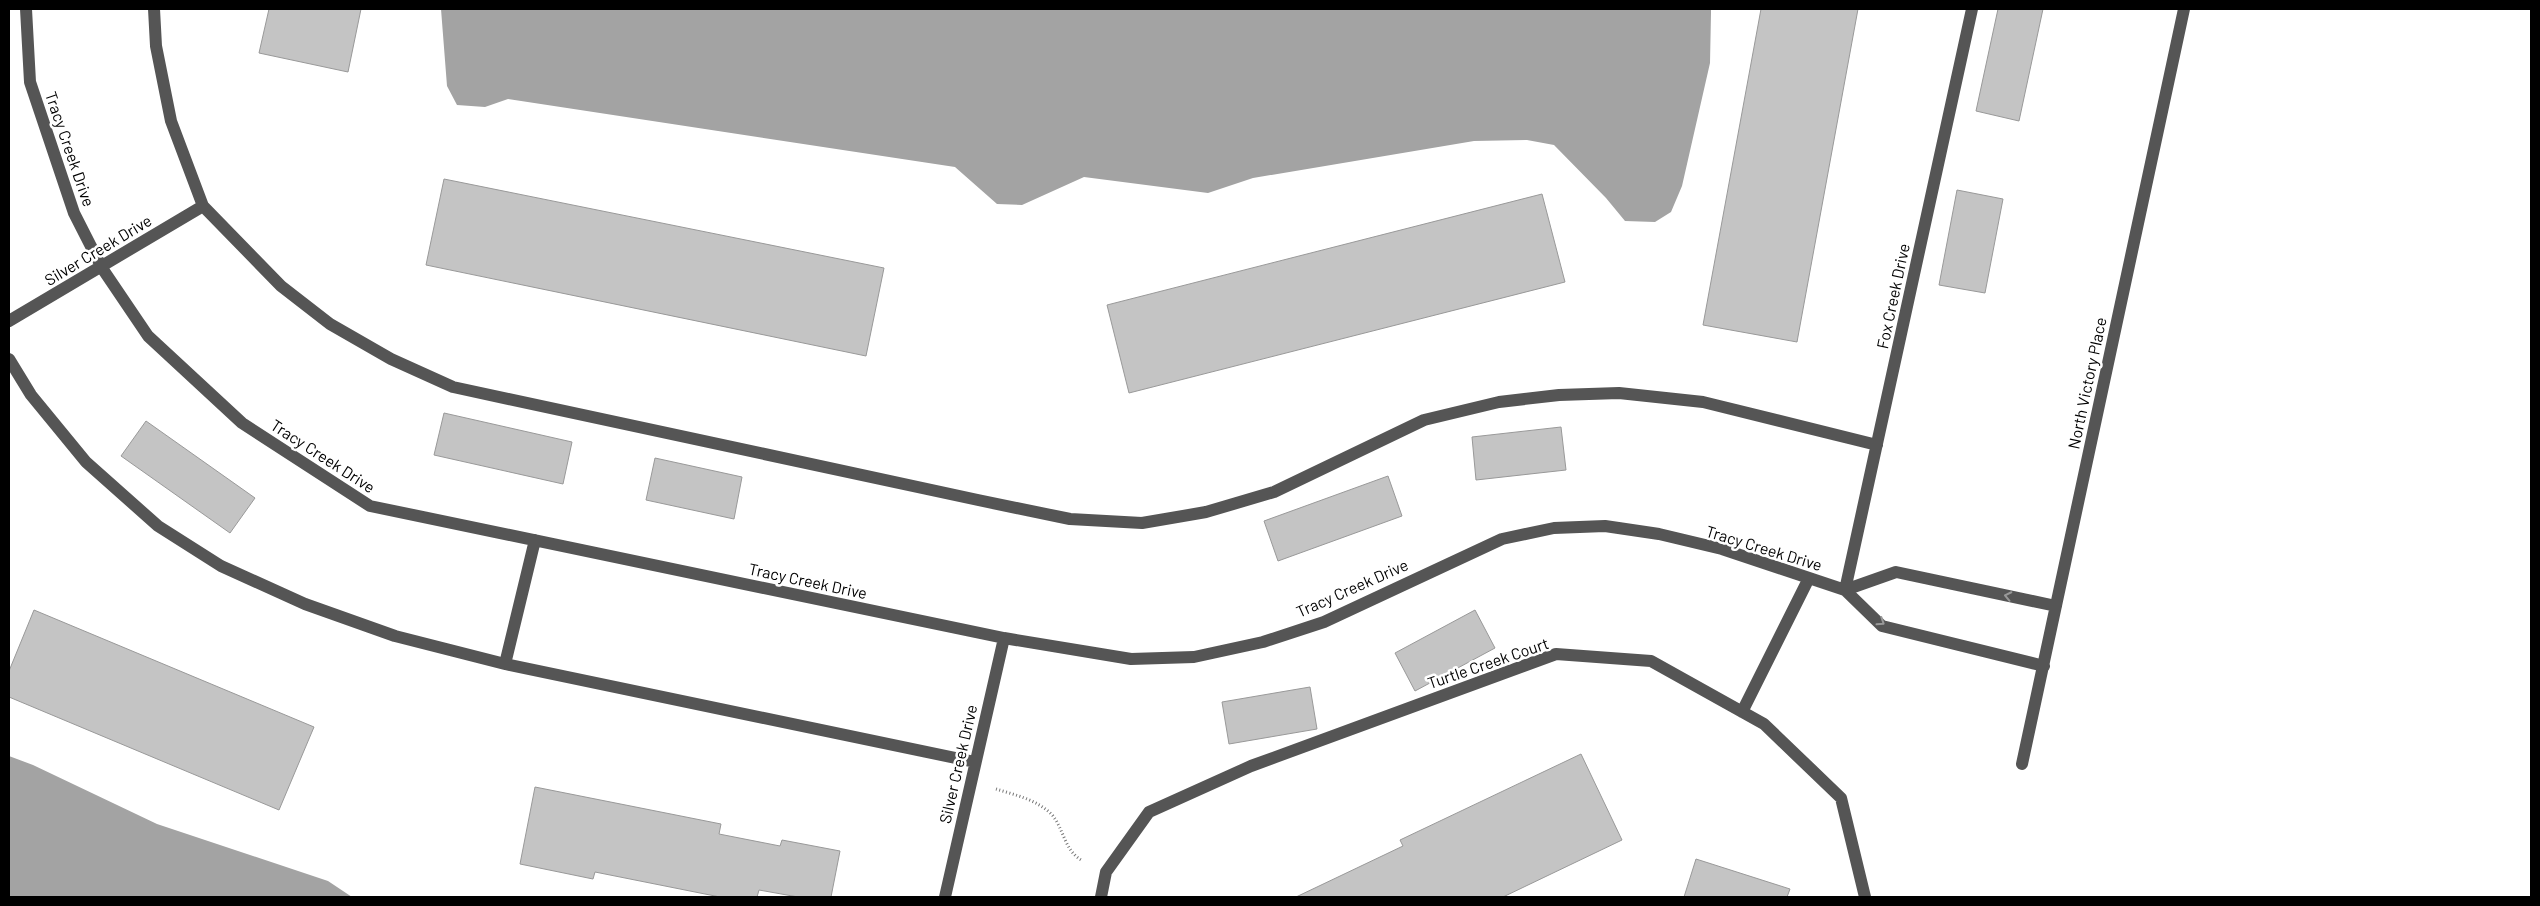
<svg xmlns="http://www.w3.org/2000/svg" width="2540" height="906" font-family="Barlow,sans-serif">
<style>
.water{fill:#a3a3a3}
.building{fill:#c4c4c4;stroke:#999}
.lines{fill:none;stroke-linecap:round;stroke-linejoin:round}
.path{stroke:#777;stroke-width:3;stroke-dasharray:1 2.5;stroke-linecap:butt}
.minor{stroke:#555;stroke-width:12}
.oneway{stroke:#999}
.labels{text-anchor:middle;stroke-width:5;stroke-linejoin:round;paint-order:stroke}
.street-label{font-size:16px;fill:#000;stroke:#fff}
</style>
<rect width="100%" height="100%" fill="#fff"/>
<path class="water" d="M441 9H1711V13L1710 63 1682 186 1671 212 1655 222 1625 221 1606 198 1554 145 1527 140 1474 141 1253 178 1208 193 1084 177 1022 205 997 204 955 167 508 99 485 107 457 105 447 86Z
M9 756 33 765 157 824 328 881 352 897H9Z"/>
<path class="building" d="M269 9H361L348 72 259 53Z
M1761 9H1858L1797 342 1703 325Z
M1998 9H2043L2019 121 1976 111Z
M444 179 884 268 866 356 426 265Z
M1957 190 2003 199 1985 293 1939 285Z
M1542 194 1565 282 1129 393 1107 305Z
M444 413 572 442 563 484 434 455Z
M146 421 255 498 230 533 121 456Z
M1561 427 1566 470 1476 480 1472 437Z
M655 458 742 477 734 519 646 500Z
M1388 476 1402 516 1278 561 1264 521Z
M34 610 314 727 279 810 9 697V671Z
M1475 610 1495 648 1415 691 1395 653Z
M1310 687 1317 729 1229 744 1222 702Z
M1581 754 1622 840 1503 897H1296L1403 846 1400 840Z
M535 787 721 824 719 834 780 846 782 840 840 851 831 897H798L759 890 757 897H720L595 872 593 879 520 864Z
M1696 859 1790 889 1787 897H1684Z"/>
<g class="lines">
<path class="path" d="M996 789C1015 795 1039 800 1053 816 1064 830 1065 852 1083 861"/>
<path class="minor" d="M26 9 30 82 74 213 102 268 148 336 242 423 370 506 1004 638 1131 659 1194 657 1263 642 1324 622 1502 539 1554 528 1605 526 1659 534 1722 549 1845 590 1882 626 2044 666
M154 9 156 46 171 121 203 206 281 286 330 324 391 359 453 387 978 500 1070 519 1142 523 1206 512 1274 492 1424 420 1499 402 1559 395 1619 393 1703 402 1877 445
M9 321 203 206
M9 359 31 395 86 462 158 526 221 566 305 604 395 636 505 664 975 762
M1845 590 1972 9
M1845 590 1896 572 2056 606
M505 664 535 540
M1742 712 1809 578
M2022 764 2184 9
M945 897 1004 638
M1101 897 1106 872 1149 812 1251 766 1556 654 1651 661 1764 724 1841 798 1865 897"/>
</g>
<defs><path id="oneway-chevron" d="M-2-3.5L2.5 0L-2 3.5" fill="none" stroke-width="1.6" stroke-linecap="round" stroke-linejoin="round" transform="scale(1.25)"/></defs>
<g class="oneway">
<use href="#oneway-chevron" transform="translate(2008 596) rotate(-168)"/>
<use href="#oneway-chevron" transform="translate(1881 622) rotate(33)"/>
</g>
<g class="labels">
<g class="street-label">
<text transform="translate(70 149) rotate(71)" y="6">Tracy Creek Drive</text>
<text transform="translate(98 250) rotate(-31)" y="6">Silver Creek Drive</text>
<text transform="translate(1893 296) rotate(-78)" y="6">Fox Creek Drive</text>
<text transform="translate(2087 383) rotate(-78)" y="6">North Victory Place</text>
<text transform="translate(323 456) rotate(33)" y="6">Tracy Creek Drive</text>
<text transform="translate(1764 548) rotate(17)" y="6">Tracy Creek Drive</text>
<text transform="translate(808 581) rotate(12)" y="6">Tracy Creek Drive</text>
<text transform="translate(1352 588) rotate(-24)" y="6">Tracy Creek Drive</text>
<text transform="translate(1488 663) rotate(-19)" y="6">Turtle Creek Court</text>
<text transform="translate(958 764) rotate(-77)" y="6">Silver Creek Drive</text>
</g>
</g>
<rect width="2540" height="906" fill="none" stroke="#000000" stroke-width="20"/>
</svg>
